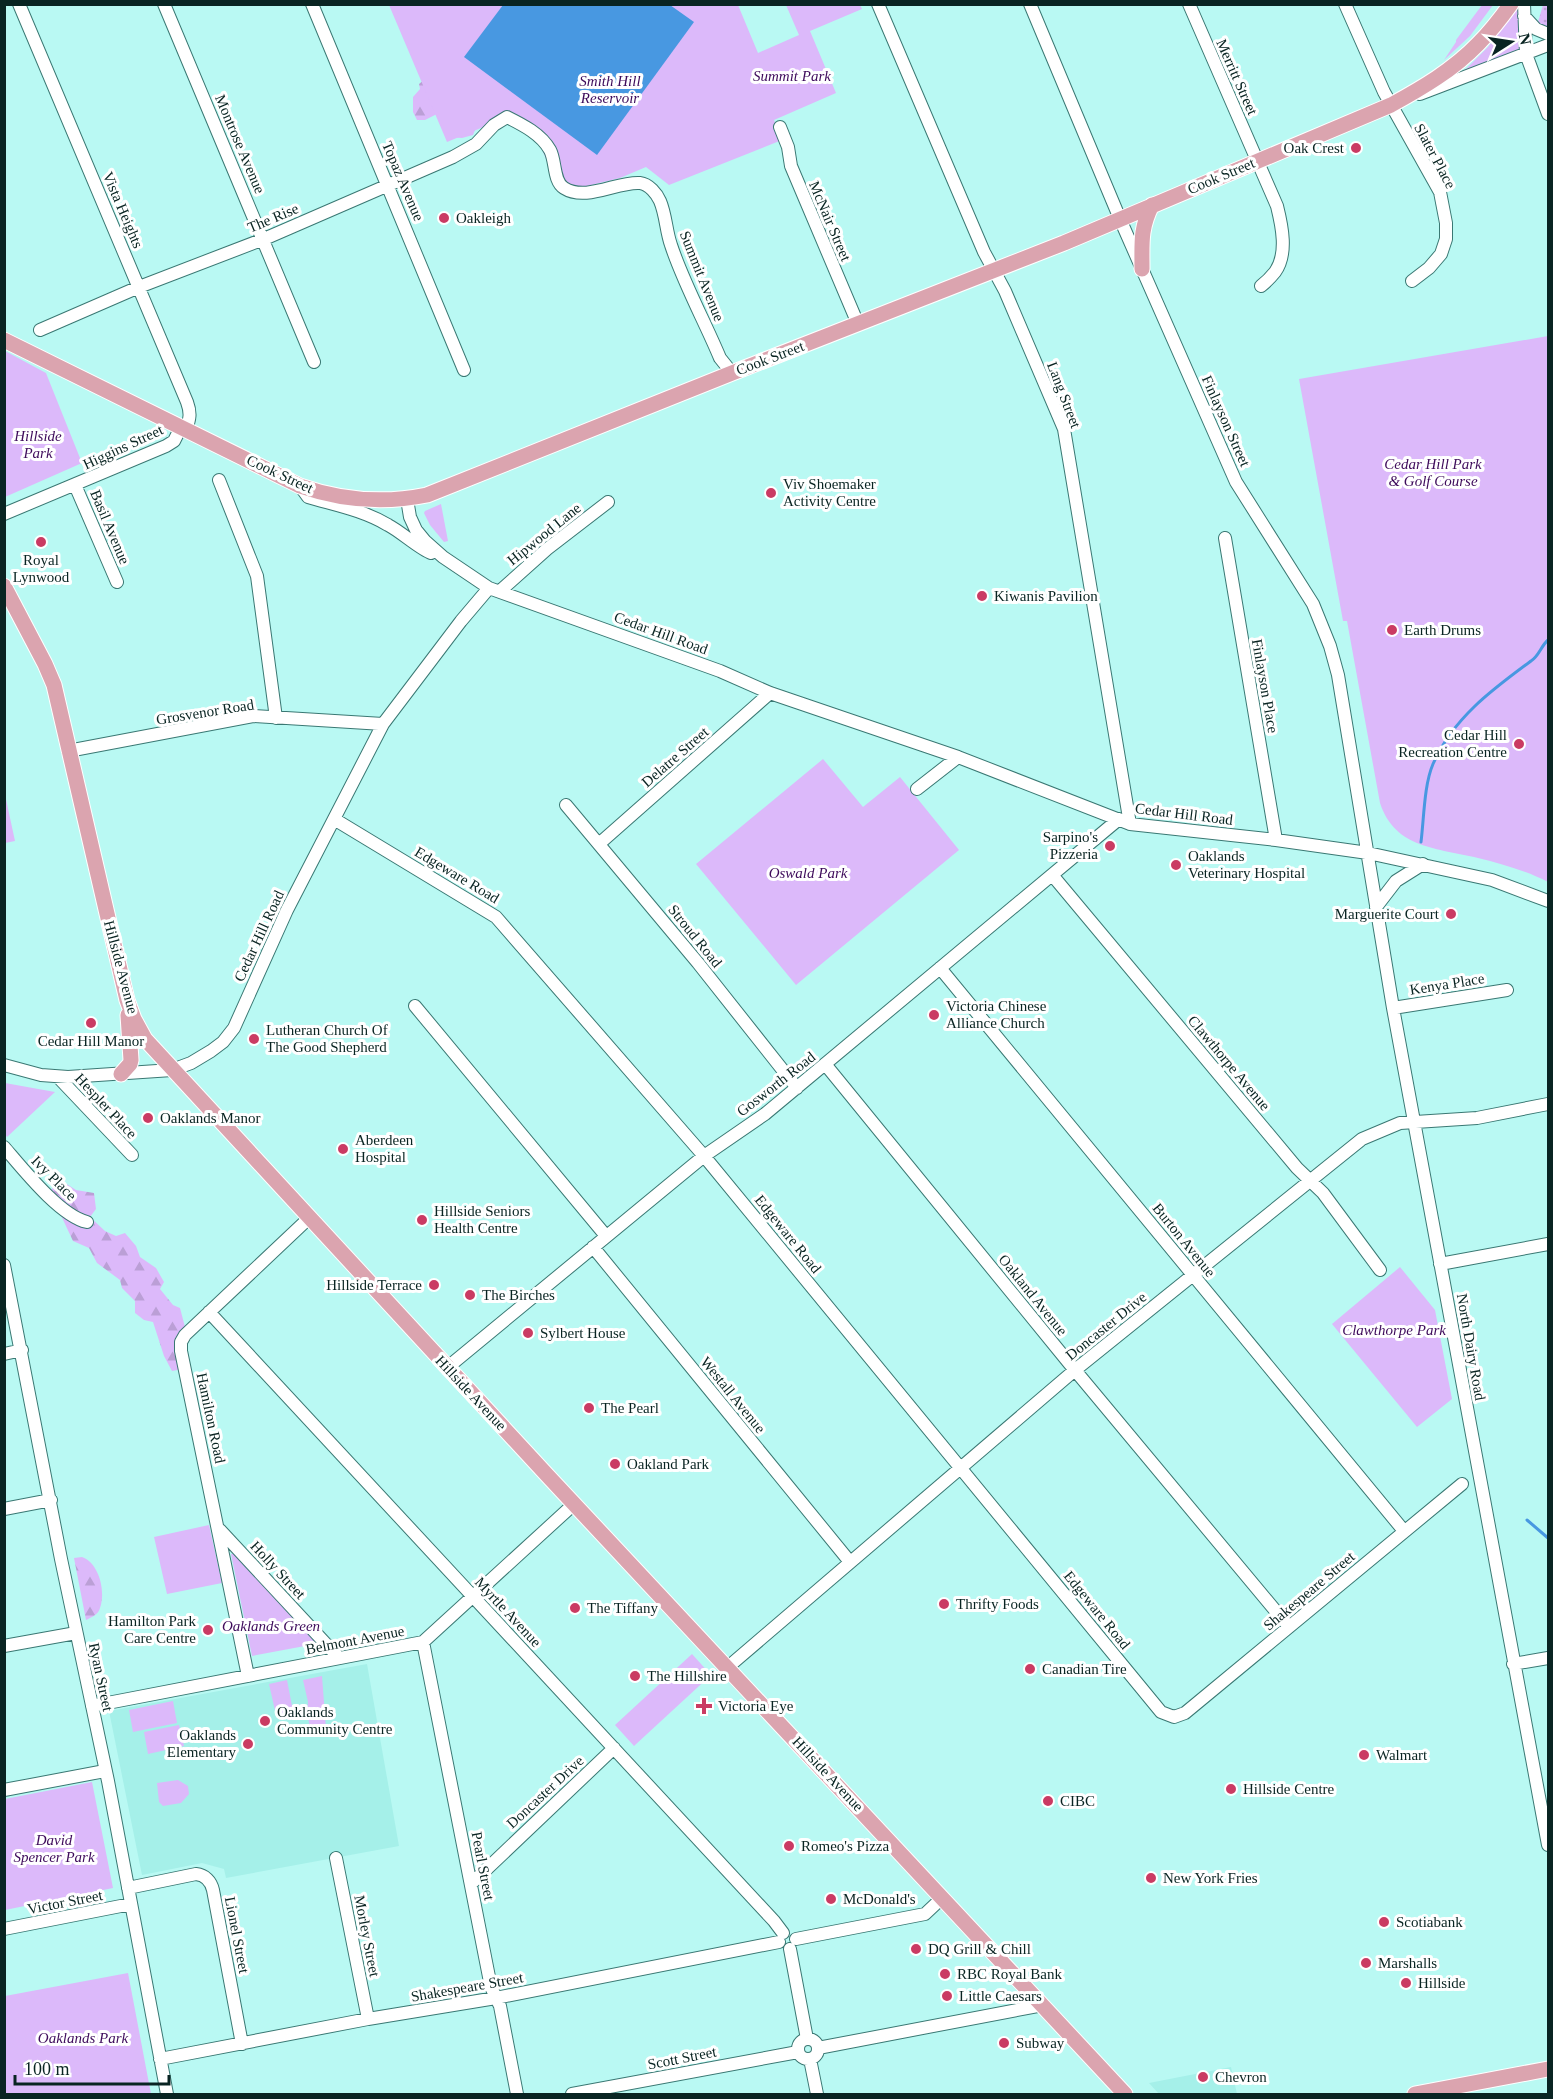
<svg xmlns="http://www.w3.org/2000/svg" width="1553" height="2099" font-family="'Times New Roman',serif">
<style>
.built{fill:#a5f0e9}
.grass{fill:url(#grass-dots)}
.forest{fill:url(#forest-firs)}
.green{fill:#dcb9fa}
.water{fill:#4898e1}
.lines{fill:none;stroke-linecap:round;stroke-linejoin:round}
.stream{stroke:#4898e1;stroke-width:3}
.minor-casing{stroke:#3a7873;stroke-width:14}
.major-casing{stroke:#fff;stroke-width:17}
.minor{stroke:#fff;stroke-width:12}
.major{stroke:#dba4af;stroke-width:15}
.poi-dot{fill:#ca3b63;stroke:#fff;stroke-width:2}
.labels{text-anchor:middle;stroke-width:6;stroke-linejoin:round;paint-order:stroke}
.park-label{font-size:15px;font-style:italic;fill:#3e0b5b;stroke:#fff}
.street-label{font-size:15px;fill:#092422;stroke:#fff}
.poi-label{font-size:15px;fill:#092422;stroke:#fff;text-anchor:start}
</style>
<defs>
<pattern id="grass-dots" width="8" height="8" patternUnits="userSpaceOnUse" patternTransform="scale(1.5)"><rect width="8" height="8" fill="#dcb9fa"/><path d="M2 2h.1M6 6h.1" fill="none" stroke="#bb9fd6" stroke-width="1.8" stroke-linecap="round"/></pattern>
<pattern id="forest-firs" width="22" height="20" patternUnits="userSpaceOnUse" patternTransform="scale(1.5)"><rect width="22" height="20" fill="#dcb9fa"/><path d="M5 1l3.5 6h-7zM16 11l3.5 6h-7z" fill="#bb9fd6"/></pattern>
</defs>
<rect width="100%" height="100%" fill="#b9f9f3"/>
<path class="built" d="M367 1664 399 1846 226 1878 224 1869 202 1863 142 1875 109 1711Z
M1231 2067 1237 2094H1159L1149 2083Z"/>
<path class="grass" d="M1543 5H1548V28L1538 22Z"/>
<path class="forest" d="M425 79 477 125 473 135 462 138 448 137 441 112 425 120H417L413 112V97L420 89 419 84Z
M59 1179 76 1190 94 1193 96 1209 90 1217 105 1231 116 1236 125 1233 136 1246 140 1257 156 1268 164 1282 160 1289 173 1305 180 1308 185 1327 183 1369 172 1371 164 1356 153 1322 144 1320 135 1313V1301L122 1288 120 1280 97 1263 89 1248 73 1241 50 1192Z
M82 1557C99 1563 106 1591 100 1608 98 1615 92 1617 86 1620L74 1558Z"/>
<path class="green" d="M389 5H738L758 53 799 35 786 5H860L862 9 810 31 836 93 774 120 782 140 669 185 646 167 620 178 583 187 555 181 536 135 510 116 447 142Z
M1482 5H1493L1470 36 1444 60 1456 42V40Z
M1520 5 1522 49 1460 75 1488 47Z
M1548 336V882C1527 871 1502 864 1478 858 1438 848 1395 849 1380 803L1347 621H1343L1299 379Z
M5 351 46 373 82 463 5 497Z
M441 504 448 541 444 542 430 525 424 513 425 511Z
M823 759 863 807 900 777 959 850 796 985 696 864Z
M4 790 15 841 5 843H4Z
M5 1083 55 1092 7 1137 5 1134Z
M1400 1267 1435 1310 1452 1399 1417 1427 1332 1324Z
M209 1525 222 1583 167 1594 154 1537Z
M236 1553 321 1643 252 1656 231 1554Z
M692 1654 711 1675 634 1746 615 1725Z
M322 1676 326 1729 323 1732H311L307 1713 308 1702 303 1680Z
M287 1680 293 1711 276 1715 269 1684Z
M173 1701 177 1723 133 1732 129 1710Z
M179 1725 184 1746 148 1754 144 1732Z
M178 1780 188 1786 189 1794 181 1803 163 1806 159 1802 157 1783Z
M92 1782 113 1888 5 1910V1799Z
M128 1973 151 2094H5V1996Z"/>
<path class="water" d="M503 5H670L694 22 597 155 464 57Z"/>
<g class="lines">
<path class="stream" d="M1421 842C1424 818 1424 785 1433 764 1453 718 1493 689 1531 661 1539 656 1541 646 1548 640
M1527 1520 1548 1538"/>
<defs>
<path id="minor" d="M19 4 187 402C191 413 190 419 186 429
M164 4 314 362
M312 4 464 370
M878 4 984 252 1005 291 1064 429 1130 824
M1030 4 1120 219 1236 482 1313 604 1330 646 1338 675 1393 1008 1548 1845
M1189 4 1277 206C1282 226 1288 254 1275 272 1271 277 1266 282 1261 286
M1345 4 1384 92 1440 192 1446 223V239L1441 254 1429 268 1412 281
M1524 4 1526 54 1548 114
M1524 16 1536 29 1548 34
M1420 94 1548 45
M780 127 788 147 791 166 858 324
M40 330 139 287 264 239 453 157 476 144 494 125 507 117C523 125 541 134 550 150 556 161 553 181 564 188 586 202 618 181 640 183 649 184 657 194 660 201 666 215 666 231 671 245 683 282 705 322 720 358L732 373
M219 480 257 576 276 718
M75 485 117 582
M300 486 308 497C335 505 363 510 388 525 400 531 421 550 431 553
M407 499 410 517 416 530 425 541 443 557 489 588 720 671 770 693 958 757 1130 824 1276 840 1368 853 1492 880 1548 901
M4 514 166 446 174 441 181 427
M1225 538 1276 840
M500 591 547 549 608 502
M68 751 253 716 383 724
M917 789 958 757
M566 805 698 963 797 1088
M334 819 496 917 704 1156 1161 1712 1174 1717 1185 1713 1462 1484
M600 843 770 693
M1053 876 1297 1168 1323 1193 1380 1270
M1376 907 1396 881 1423 864
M940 968 1404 1531
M415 1006 606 1236
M1393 1008 1507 990
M825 1064 1069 1363 1289 1627
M4 1065 41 1075 68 1077 172 1070 191 1063 211 1051 223 1042 234 1028 287 910 383 724 461 621 489 588
M58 1077 132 1155
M4 1147C23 1169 60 1216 87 1222
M593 1247 850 1562
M1440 1264 1548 1244
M4 1265 61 1559 108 1781 167 2094
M209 1312 774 1921 783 1933
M4 1354 22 1350
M448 1367 704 1156 765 1114 1119 819
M4 1509 51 1500
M220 1530 339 1658
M423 1642 491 1987 500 2006 517 2094
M4 1646 76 1633
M1513 1664 1548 1658
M728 1667 1075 1370 1362 1139 1400 1123 1477 1118 1548 1104
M248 1676 181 1351V1342L185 1335 309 1218
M92 1706 423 1642 574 1504
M4 1790 105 1771
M336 1858 368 2019
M472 1883 614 1748
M128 1888 196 1874C205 1875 211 1881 213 1890L242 2044
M4 1929 131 1904
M796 1939 925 1914 942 1898
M790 1949 807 2039
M798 2049a10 10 0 1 1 20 0a10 10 0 1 1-20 0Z
M818 2048 1043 2005
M160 2059 368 2019 496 1998 779 1942
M810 2059 817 2094
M572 2094 798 2052"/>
<path id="major" d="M1142 269C1142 243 1140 229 1152 205
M4 340 300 486C343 501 383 504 427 495L732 373 1064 243 1391 105C1422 88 1453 70 1478 44 1490 32 1501 18 1511 4
M4 586 45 664 54 685 127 1000 134 1019 145 1039 547 1475 1125 2094
M121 1074 130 1064 131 1060 128 1015
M1415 2094 1548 2069"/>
</defs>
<use href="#minor" class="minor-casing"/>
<use href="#major" class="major-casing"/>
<use href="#minor" class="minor"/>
<use href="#major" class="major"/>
</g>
<g class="poi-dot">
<circle cx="1356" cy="148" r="6"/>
<circle cx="444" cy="218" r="6"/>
<circle cx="771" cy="493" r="6"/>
<circle cx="41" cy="542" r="6"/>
<circle cx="982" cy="596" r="6"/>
<circle cx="1392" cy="630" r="6"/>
<circle cx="1519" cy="744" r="6"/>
<circle cx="1110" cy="846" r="6"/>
<circle cx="1176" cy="865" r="6"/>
<circle cx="1451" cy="914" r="6"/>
<circle cx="934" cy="1015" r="6"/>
<circle cx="91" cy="1023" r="6"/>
<circle cx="254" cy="1039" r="6"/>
<circle cx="148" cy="1118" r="6"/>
<circle cx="343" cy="1149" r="6"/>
<circle cx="422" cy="1220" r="6"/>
<circle cx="434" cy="1285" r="6"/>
<circle cx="470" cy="1295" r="6"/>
<circle cx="528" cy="1333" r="6"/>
<circle cx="589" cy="1408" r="6"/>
<circle cx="615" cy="1464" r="6"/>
<circle cx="944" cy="1604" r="6"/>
<circle cx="575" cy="1608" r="6"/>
<circle cx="208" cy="1630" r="6"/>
<circle cx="1030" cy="1669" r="6"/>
<circle cx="635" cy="1676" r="6"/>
<path d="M701 1697h6v6h6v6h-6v6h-6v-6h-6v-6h6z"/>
<circle cx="265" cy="1721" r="6"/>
<circle cx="248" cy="1744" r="6"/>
<circle cx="1364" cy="1755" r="6"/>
<circle cx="1231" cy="1789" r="6"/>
<circle cx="1048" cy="1801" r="6"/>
<circle cx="789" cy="1846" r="6"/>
<circle cx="1151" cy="1878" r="6"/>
<circle cx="831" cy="1899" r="6"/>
<circle cx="1384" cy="1922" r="6"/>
<circle cx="916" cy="1949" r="6"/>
<circle cx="1366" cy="1963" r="6"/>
<circle cx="945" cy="1974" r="6"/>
<circle cx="1406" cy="1983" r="6"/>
<circle cx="947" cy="1996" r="6"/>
<circle cx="1004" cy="2043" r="6"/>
<circle cx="1203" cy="2077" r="6"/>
</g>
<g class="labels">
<g class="park-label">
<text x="792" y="81">Summit Park</text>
<text x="610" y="86">Smith Hill<tspan x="610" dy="17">Reservoir</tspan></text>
<text x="38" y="441">Hillside<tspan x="38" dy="17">Park</tspan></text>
<text x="1433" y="469">Cedar Hill Park<tspan x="1433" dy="17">&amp; Golf Course</tspan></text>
<text x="808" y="878">Oswald Park</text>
<text x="1394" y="1335">Clawthorpe Park</text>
<text x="271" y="1631">Oaklands Green</text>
<text x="54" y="1845">David<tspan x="54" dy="17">Spencer Park</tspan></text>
<text x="83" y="2043">Oaklands Park</text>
</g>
<g class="street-label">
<text transform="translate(1237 77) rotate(66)" y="5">Merritt Street</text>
<text transform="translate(240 144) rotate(67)" y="5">Montrose Avenue</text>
<text transform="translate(1435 156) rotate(62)" y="5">Slater Place</text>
<text transform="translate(1221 176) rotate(-23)" y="5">Cook Street</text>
<text transform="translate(403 181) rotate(67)" y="5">Topaz Avenue</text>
<text transform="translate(123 210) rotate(67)" y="5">Vista Heights</text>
<text transform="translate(273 218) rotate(-23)" y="5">The Rise</text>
<text transform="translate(830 221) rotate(67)" y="5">McNair Street</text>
<text transform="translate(702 276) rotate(68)" y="5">Summit Avenue</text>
<text transform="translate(770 358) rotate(-21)" y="5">Cook Street</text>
<text transform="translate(1064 395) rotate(69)" y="5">Lang Street</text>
<text transform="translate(1226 421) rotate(66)" y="5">Finlayson Street</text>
<text transform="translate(123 447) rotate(-25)" y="5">Higgins Street</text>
<text transform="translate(280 474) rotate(25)" y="5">Cook Street</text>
<text transform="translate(110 527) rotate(67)" y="5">Basil Avenue</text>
<text transform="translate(544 534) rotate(-39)" y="5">Hipwood Lane</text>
<text transform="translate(661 633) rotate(20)" y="5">Cedar Hill Road</text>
<text transform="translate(1265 686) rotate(80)" y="5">Finlayson Place</text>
<text transform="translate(205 712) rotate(-9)" y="5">Grosvenor Road</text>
<text transform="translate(675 757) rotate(-41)" y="5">Delatre Street</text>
<text transform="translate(1184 814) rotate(7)" y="5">Cedar Hill Road</text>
<text transform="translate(457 875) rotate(31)" y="5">Edgeware Road</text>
<text transform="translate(259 936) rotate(-65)" y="5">Cedar Hill Road</text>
<text transform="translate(695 936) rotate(51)" y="5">Stroud Road</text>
<text transform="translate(121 967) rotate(75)" y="5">Hillside Avenue</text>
<text transform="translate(1447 984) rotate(-9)" y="5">Kenya Place</text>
<text transform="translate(1229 1063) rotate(50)" y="5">Clawthorpe Avenue</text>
<text transform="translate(776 1084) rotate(-38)" y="5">Gosworth Road</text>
<text transform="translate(106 1106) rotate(47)" y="5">Hespler Place</text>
<text transform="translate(54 1178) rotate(45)" y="5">Ivy Place</text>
<text transform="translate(788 1234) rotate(51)" y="5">Edgeware Road</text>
<text transform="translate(1184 1240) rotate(51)" y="5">Burton Avenue</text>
<text transform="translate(1033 1295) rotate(51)" y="5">Oakland Avenue</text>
<text transform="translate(1106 1326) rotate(-39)" y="5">Doncaster Drive</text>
<text transform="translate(1471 1347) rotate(80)" y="5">North Dairy Road</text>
<text transform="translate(471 1393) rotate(47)" y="5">Hillside Avenue</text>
<text transform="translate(733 1395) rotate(51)" y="5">Westall Avenue</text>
<text transform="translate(211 1418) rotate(78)" y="5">Hamilton Road</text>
<text transform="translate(278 1570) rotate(47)" y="5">Holly Street</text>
<text transform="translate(1309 1591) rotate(-40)" y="5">Shakespeare Street</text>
<text transform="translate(1097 1610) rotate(51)" y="5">Edgeware Road</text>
<text transform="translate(508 1612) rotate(47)" y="5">Myrtle Avenue</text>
<text transform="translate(355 1640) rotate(-11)" y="5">Belmont Avenue</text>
<text transform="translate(101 1677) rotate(78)" y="5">Ryan Street</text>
<text transform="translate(828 1774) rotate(47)" y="5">Hillside Avenue</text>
<text transform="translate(545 1792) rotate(-43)" y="5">Doncaster Drive</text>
<text transform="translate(483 1866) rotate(79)" y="5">Pearl Street</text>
<text transform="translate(65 1902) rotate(-11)" y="5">Victor Street</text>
<text transform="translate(237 1935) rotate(79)" y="5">Lionel Street</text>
<text transform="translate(367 1936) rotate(79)" y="5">Morley Street</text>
<text transform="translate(467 1987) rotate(-10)" y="5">Shakespeare Street</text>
<text transform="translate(682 2058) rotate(-11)" y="5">Scott Street</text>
</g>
<g class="poi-label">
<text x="1344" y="153" text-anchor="end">Oak Crest</text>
<text x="456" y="223">Oakleigh</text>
<text x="783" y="489">Viv Shoemaker<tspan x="783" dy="17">Activity Centre</tspan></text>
<text x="41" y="565" text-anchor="middle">Royal<tspan x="41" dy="17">Lynwood</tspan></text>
<text x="994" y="601">Kiwanis Pavilion</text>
<text x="1404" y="635">Earth Drums</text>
<text x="1507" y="740" text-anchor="end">Cedar Hill<tspan x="1507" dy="17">Recreation Centre</tspan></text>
<text x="1098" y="842" text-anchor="end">Sarpino's<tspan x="1098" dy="17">Pizzeria</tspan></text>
<text x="1188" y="861">Oaklands<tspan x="1188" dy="17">Veterinary Hospital</tspan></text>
<text x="1439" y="919" text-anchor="end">Marguerite Court</text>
<text x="946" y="1011">Victoria Chinese<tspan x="946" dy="17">Alliance Church</tspan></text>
<text x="266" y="1035">Lutheran Church Of<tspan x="266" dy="17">The Good Shepherd</tspan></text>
<text x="91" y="1046" text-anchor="middle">Cedar Hill Manor</text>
<text x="160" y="1123">Oaklands Manor</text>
<text x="355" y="1145">Aberdeen<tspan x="355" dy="17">Hospital</tspan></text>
<text x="434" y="1216">Hillside Seniors<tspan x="434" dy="17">Health Centre</tspan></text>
<text x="422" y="1290" text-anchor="end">Hillside Terrace</text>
<text x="482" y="1300">The Birches</text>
<text x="540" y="1338">Sylbert House</text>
<text x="601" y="1413">The Pearl</text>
<text x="627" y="1469">Oakland Park</text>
<text x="956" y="1609">Thrifty Foods</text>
<text x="587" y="1613">The Tiffany</text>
<text x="196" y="1626" text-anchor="end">Hamilton Park<tspan x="196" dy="17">Care Centre</tspan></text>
<text x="1042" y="1674">Canadian Tire</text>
<text x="647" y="1681">The Hillshire</text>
<text x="718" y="1711">Victoria Eye</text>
<text x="277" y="1717">Oaklands<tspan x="277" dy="17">Community Centre</tspan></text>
<text x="236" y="1740" text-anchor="end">Oaklands<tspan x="236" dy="17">Elementary</tspan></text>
<text x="1376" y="1760">Walmart</text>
<text x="1243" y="1794">Hillside Centre</text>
<text x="1060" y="1806">CIBC</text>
<text x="801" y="1851">Romeo's Pizza</text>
<text x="1163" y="1883">New York Fries</text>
<text x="843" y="1904">McDonald's</text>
<text x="1396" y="1927">Scotiabank</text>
<text x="928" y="1954">DQ Grill &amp; Chill</text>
<text x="1378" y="1968">Marshalls</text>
<text x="957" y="1979">RBC Royal Bank</text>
<text x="1418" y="1988">Hillside</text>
<text x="959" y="2001">Little Caesars</text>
<text x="1016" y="2048">Subway</text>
<text x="1215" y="2082">Chevron</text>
</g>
</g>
<rect width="1553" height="2099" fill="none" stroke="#092422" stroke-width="12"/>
<g transform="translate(1511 42) rotate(78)" stroke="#ffffff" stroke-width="4.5" paint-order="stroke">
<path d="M0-4.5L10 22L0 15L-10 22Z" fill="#092422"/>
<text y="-9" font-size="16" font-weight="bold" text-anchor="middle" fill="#092422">N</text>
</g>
<path d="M15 2075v9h154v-9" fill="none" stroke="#092422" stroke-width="3"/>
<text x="24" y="2075" font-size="18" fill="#092422" stroke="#ffffff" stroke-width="4.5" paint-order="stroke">100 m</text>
</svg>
